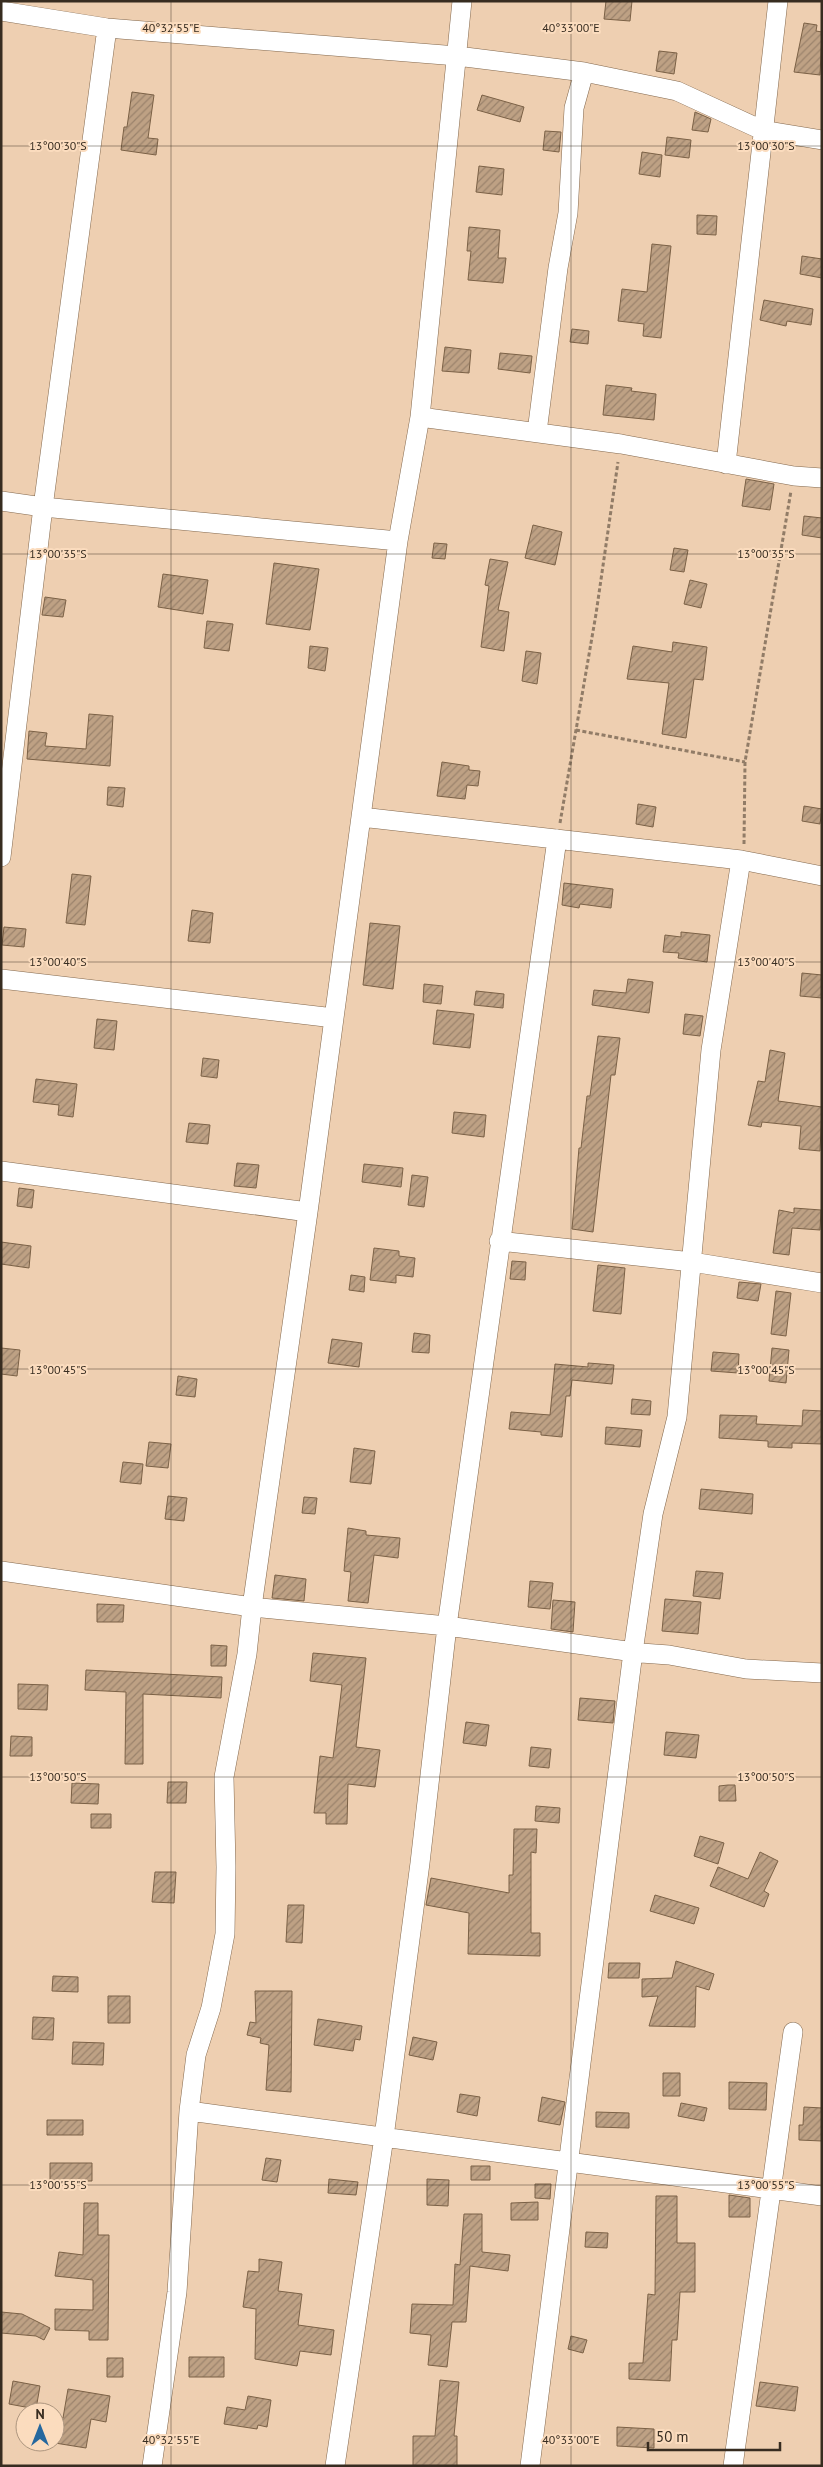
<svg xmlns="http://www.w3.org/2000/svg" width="823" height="2467" font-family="'PT Sans',sans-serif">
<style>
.building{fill:url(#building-hatch);stroke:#7b6146}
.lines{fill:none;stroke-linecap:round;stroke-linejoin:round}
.minor-casing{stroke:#83684d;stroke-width:20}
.path{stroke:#917c67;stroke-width:3;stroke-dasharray:4 2.5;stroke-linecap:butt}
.minor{stroke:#fff;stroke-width:19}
.ticks{fill:none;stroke:#372c20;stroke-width:1;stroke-opacity:0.45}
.ticks-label{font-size:12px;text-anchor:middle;fill:#372c20;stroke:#fbdcbe;stroke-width:4;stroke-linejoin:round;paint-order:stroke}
</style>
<defs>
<pattern id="building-hatch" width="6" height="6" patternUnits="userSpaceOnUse" patternTransform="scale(1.25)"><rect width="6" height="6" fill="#bea184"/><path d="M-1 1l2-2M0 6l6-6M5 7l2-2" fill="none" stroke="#9b836c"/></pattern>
</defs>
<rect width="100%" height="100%" fill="#eecfb1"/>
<path class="building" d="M606 1H632L630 21 604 19Z
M804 23 817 25 816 31 822 32 820 75 794 72Z
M659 51 677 53 674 74 656 71Z
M132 92 154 95 148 138 158 139 156 155 121 150 124 127H127Z
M482 95 524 107 520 122 477 110Z
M695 112 711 119 708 132 692 130Z
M545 131 561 132 559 152 543 150Z
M667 137 691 140 689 158 665 155Z
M642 152 662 155 660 177 639 174Z
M479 166 504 169 502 195 476 192Z
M697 215 717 216 716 235 697 234Z
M469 227 500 230 498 258H506L503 283 468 280 471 251H467Z
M652 244 671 246 661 338 643 336 644 324 618 321 622 289 647 292Z
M802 256 822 259V278L800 274Z
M764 300 813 309 811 325 787 321 786 326 760 320Z
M572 329 589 331 588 344 570 342Z
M445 347 471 350 469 373 442 371Z
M500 353 532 356 530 373 498 369Z
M606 385 632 388 631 391 656 394 654 420 603 415Z
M746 479 774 484 770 510 742 506Z
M804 516 822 518V538L802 535Z
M533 525 562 532 555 565 525 558Z
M434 543 447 544 445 559 432 558Z
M674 548 688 550 684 572 670 570Z
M490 559 508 562 498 610 509 612 504 651 481 647 489 586 485 585Z
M274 563 319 569 310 630 266 624Z
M163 574 208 580 203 614 158 607Z
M690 580 707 584 701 608 684 604Z
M45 597 66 600 63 617 42 615Z
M207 621 233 624 229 651 204 648Z
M673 642 707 647 703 680 694 679 686 738 662 734 669 683 627 679 633 646 672 652Z
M310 646 328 648 325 671 308 668Z
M526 651 541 653 537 684 522 681Z
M89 714 113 716 110 766 27 759 29 731 47 733 45 746 86 749Z
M442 762 469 766V770L480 771 478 786 467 785 465 799 437 796Z
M108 787 125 788 123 807 107 805Z
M638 804 656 807 653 827 636 824Z
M804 806 822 809 820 824 802 821Z
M72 874 91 876 85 925 66 923Z
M564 883 613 889 611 908 580 904 579 908 562 905Z
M192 910 213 913 210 943 188 941Z
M370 923 400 926 393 989 363 985Z
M4 927 26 929 24 947 2 945Z
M681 932 710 935 707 962 678 958 679 953 663 952 665 935 681 937Z
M802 973 822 975V998L800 996Z
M628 979 653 982 649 1013 592 1005 594 990 626 993Z
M424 984 443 986 441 1004 423 1002Z
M476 991 504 994 503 1008 474 1005Z
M437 1010 474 1014 470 1048 433 1044Z
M685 1014 703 1016 700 1036 683 1034Z
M97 1019 117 1021 114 1050 94 1048Z
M598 1036 620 1038 615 1075H611L593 1232 572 1229 579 1148H581L587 1096H590Z
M770 1050 785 1053 778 1101 822 1107 820 1151 799 1149 801 1126 762 1122 761 1127 748 1125 758 1081 765 1082Z
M203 1058 219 1060 217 1078 201 1076Z
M36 1079 77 1084 73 1117 58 1115 59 1105 33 1102Z
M454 1112 486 1115 484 1137 452 1133Z
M189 1123 210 1125 208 1144 186 1142Z
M237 1163 259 1165 256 1188 234 1186Z
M364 1164 403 1168 401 1187 362 1182Z
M412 1175 428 1177 424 1207 408 1205Z
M19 1188 34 1190 32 1208 17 1206Z
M794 1208 821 1210 820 1230 792 1228 789 1255 773 1253 779 1210 794 1213Z
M1 1242 31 1246 29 1268 1 1264Z
M374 1248 399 1251V1256L415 1258 413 1277 396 1275V1283L370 1280Z
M512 1261 526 1262 525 1280 510 1279Z
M598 1265 625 1268 621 1314 593 1311Z
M351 1275 365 1277 364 1292 349 1290Z
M739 1282 761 1284 758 1301 737 1298Z
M776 1291 791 1293 786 1336 771 1334Z
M414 1333 430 1335 429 1353 412 1352Z
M332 1339 362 1343 359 1367 328 1363Z
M1 1348 20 1350 17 1376 1 1374Z
M772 1348 789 1350 786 1383 769 1381Z
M713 1352 739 1354 738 1373 711 1371Z
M588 1363 614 1365 612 1384 572 1380 570 1396H566L562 1437 541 1435V1432L509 1429 511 1412 550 1415 555 1364 588 1367Z
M178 1376 197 1379 195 1397 176 1395Z
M632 1399 651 1401 650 1415 631 1414Z
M803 1410 822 1411V1444L792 1443V1448L768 1447V1441L719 1438 720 1415 757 1416 756 1424 802 1426Z
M606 1427 642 1430 640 1447 605 1444Z
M149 1442 171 1444 168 1468 146 1466Z
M354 1448 375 1451 371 1484 350 1482Z
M123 1462 143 1464 141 1484 120 1482Z
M701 1489 753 1494 752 1514 699 1509Z
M168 1496 187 1498 184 1521 165 1519Z
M304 1497 317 1498 315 1514 302 1513Z
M348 1528 366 1531V1535L400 1538 398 1558 374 1555 368 1603 348 1601 351 1572 344 1571Z
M696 1571 723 1573 720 1599 693 1596Z
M275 1575 306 1579 304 1601 272 1598Z
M530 1581 553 1583 550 1609 528 1607Z
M665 1599 701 1602 698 1634 662 1631Z
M553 1600 575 1602 573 1632 551 1629Z
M97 1604 124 1605 123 1622H97Z
M211 1645 227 1646 226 1666H211Z
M313 1653 366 1658 356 1747 380 1750 375 1787 348 1784 347 1824H326V1813H314L320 1756 333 1758 342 1685 310 1681Z
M86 1670 222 1677 221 1698 143 1694V1764H125L126 1692 85 1690Z
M18 1684 48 1685 47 1710 18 1709Z
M580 1698 615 1701 613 1723 578 1720Z
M466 1722 489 1725 486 1746 463 1743Z
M666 1732 699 1735 696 1758 664 1755Z
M11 1736 32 1737V1756H10Z
M531 1747 551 1749 549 1768 529 1766Z
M168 1782H187L186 1803H167Z
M72 1783 99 1784 98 1804 71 1803Z
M728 1785H735L736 1801H719V1786Z
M536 1806 560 1808 559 1823 535 1821Z
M91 1814H111V1828H91Z
M514 1829H537L536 1853 531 1852V1933H540V1956L468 1954 469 1913 426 1905 431 1878 509 1893V1875H513Z
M700 1836 724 1843 718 1864 694 1856Z
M760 1852 778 1861 764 1891 769 1894 764 1907 710 1886 718 1867 748 1879Z
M155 1872H176L174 1903 152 1902Z
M655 1895 699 1908 694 1924 650 1911Z
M288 1905H304L302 1943 286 1942Z
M676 1961 714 1974 709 1990 696 1986 695 2027 649 2026 658 1996 642 1997V1979L672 1978Z
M609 1963H640L639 1978H608Z
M53 1976 78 1977V1992L52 1991Z
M255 1991H292L291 2092 266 2090 269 2045 260 2043 261 2038 247 2035 250 2022 256 2023Z
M108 1996H130V2023H108Z
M33 2017 54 2018 53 2040 32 2039Z
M318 2019 362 2026 360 2040 355 2039 353 2051 314 2045Z
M413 2037 437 2042 433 2060 409 2055Z
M73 2042 104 2043 103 2065 72 2064Z
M663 2073H680V2096H663Z
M729 2082 767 2083 766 2110 729 2109Z
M460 2094 480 2097 477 2116 457 2112Z
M542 2097 565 2102 560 2125 538 2121Z
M681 2103 707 2108 704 2121 678 2116Z
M804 2107 822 2108V2141L799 2140V2125H803Z
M596 2112 629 2113V2128L596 2127Z
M47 2120H83V2135H47Z
M266 2158 281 2160 277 2182 262 2180Z
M50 2163H92V2181H50Z
M471 2166H490V2180H471Z
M329 2179 358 2182 356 2195 328 2193Z
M427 2179 449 2180 448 2206 427 2205Z
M535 2184H551L550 2199 535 2198Z
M729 2195 750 2198V2217H729Z
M656 2196H677V2243H695V2292H680L677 2340H672L670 2381 629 2379V2363H643L648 2294 655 2295Z
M538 2202V2220H511V2203Z
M84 2203H98V2235H109L108 2340H89V2331L55 2330V2309L93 2310V2280L55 2276 59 2252 83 2255Z
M464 2214H482V2252L510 2255 508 2271 470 2266 466 2322H452L447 2367 428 2365 431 2335 410 2333 412 2304 453 2305 455 2264 460 2265Z
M586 2232 608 2233 607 2248 585 2247Z
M259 2259 282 2262 278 2291 302 2294 298 2325 334 2330 331 2355 300 2351 297 2366 255 2359 256 2309 243 2307 248 2271 259 2272Z
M1 2312 22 2314 50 2328 44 2340 36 2336 1 2333Z
M571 2336 587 2340 583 2353 568 2349Z
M189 2357H224V2377H189Z
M107 2358H123V2377H107Z
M440 2380 459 2382 454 2436H457V2466H413V2436H435Z
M13 2381 40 2386 36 2409 9 2404Z
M760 2382 798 2387 795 2411 756 2406Z
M68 2389 110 2396 106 2422 91 2419 86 2448 55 2443V2417L63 2418Z
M248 2396 271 2400 267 2427 258 2425 257 2429 224 2424 227 2407 245 2410Z
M617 2427 654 2429V2448L617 2446Z"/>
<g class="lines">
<defs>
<path id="minor" d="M1 11 107 28 457 56 584 72 677 91 762 130 822 140
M420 417 621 444 794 476 822 478
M537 432 558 268 568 213 574 108 584 72
M726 464 778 1
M1 501 43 507 398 541
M361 817 741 860 822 876
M1 857 43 507 107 28
M1 979 334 1018
M1 1171 308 1212
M499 1241 692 1262 822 1283
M1 1571 252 1607 447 1626 641 1653 669 1655 746 1669 822 1673
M189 2111 822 2196
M152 2466 177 2292 189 2111 196 2055 211 2008 225 1934 226 1867 224 1777 247 1654 252 1607 308 1212 398 541 420 417 462 1
M335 2466 384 2137 420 1863 447 1626 557 839
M530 2466 633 1652 653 1514 677 1417 711 1050 741 860
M733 2466 793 2032"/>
</defs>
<use href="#minor" class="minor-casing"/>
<path class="path" d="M576 730 745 762
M560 823 596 614 618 462
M744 844 745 762 791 491"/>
<use href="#minor" class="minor"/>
</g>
<path class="ticks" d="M171 1V2466M571 1V2466M1 146H822M1 554H822M1 962H822M1 1369H822M1 1777H822M1 2185H822"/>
<g class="ticks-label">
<text x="171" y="32">40°32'55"E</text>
<text x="571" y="32">40°33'00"E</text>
<text x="58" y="150">13°00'30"S</text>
<text x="766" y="150">13°00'30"S</text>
<text x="58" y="558">13°00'35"S</text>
<text x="766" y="558">13°00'35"S</text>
<text x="58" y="966">13°00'40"S</text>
<text x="766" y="966">13°00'40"S</text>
<text x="58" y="1374">13°00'45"S</text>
<text x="766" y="1374">13°00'45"S</text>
<text x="58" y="1781">13°00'50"S</text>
<text x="766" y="1781">13°00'50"S</text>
<text x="58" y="2189">13°00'55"S</text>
<text x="766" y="2189">13°00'55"S</text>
<text x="171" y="2444">40°32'55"E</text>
<text x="571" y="2444">40°33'00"E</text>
</g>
<rect width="823" height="2467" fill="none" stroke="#372c20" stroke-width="5"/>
<g transform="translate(40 2427)"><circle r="24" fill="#fbdcbe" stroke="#ad967f"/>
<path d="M0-4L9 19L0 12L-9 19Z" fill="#26689e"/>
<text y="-8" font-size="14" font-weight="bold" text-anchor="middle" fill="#372c20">N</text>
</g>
<path d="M648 2442v8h132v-8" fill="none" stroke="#372c20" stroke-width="2.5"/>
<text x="656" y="2442" font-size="15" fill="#372c20" stroke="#fbdcbe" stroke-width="4" paint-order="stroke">50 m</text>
</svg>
